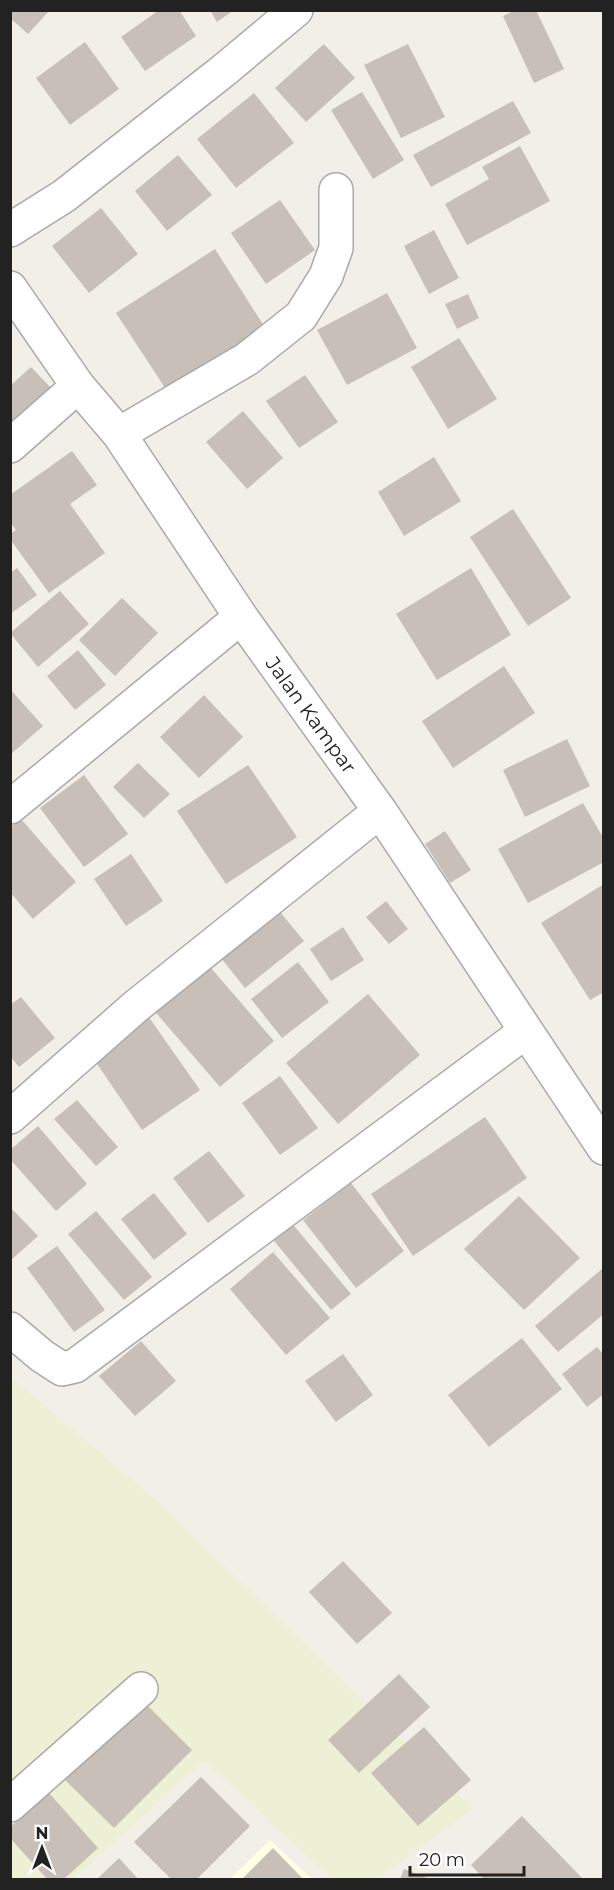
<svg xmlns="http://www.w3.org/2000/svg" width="614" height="1890" font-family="Montserrat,sans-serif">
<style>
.education{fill:#ffffe5}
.farmland{fill:#eef0d5}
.building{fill:#c7bfb8}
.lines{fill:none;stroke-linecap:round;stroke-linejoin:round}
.minor-casing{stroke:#a9a9a9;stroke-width:36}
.minor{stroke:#fff;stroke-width:33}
.labels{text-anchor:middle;stroke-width:4.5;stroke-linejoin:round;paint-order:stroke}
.street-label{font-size:20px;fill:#222;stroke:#fff}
</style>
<rect width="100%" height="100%" fill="#f2efe9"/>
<path class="education" d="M270 1840 312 1879 229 1880Z"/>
<path class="farmland" d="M10 1376 167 1509 473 1809 377 1879H332L204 1761 73 1879H11Z"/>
<path class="building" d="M10 10H50L28 34 10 18Z
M159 10H179L196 36 145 71 121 37Z
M210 10H234L217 22Z
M515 10H536L564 69 534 83 503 16Z
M85 42 119 89 70 125 36 78Z
M324 44 355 78 306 122 275 88Z
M408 44 445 117 401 138 364 65Z
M362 92 404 160 373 179 331 110Z
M254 93 294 143 236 188 197 139Z
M513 101 531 133 431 187 413 155Z
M520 146 550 201 467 245 445 204 489 179 482 167Z
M178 155 212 195 167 231 135 191Z
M280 200 315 250 266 284 231 233Z
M101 208 138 254 89 293 52 246Z
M434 230 459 278 429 294 404 246Z
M215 249 271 337 173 400 116 313Z
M387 293 417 348 347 385 317 330Z
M468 294 479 318 457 329 445 304Z
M459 338 497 399 448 429 411 367Z
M31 367 52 389 10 428V386Z
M305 375 338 422 299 448 266 401Z
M243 411 283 458 247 489 206 442Z
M72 451 97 485 70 504 105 553 49 593 10 539V534L16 530 10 522V495Z
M434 457 461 501 404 536 378 492Z
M513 509 571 598 528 626 470 537Z
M17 568 37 595 10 614V573Z
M471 568 511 635 437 680 396 614Z
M60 591 89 624 38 667 10 633Z
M122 598 158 633 115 676 79 640Z
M78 650 106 685 75 710 47 676Z
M504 666 535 713 453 768 422 721Z
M10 689 43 726 10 755Z
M204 695 243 737 199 778 160 737Z
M567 739 590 786 525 817 503 770Z
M138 763 170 794 144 818 113 787Z
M248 765 297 837 226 884 177 811Z
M84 775 128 834 84 867 40 808Z
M583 803 604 839V862L528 903 498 849Z
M21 819 76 882 33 919 10 892V828Z
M445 831 471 870 450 883 425 844Z
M131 854 163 901 126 926 94 879Z
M604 884V992L590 1000 541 923Z
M386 901 408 929 389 944 366 917Z
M280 912 304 941 245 988 221 958Z
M343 927 364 960 331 981 310 949Z
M205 961 274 1041 220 1087 151 1007Z
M298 962 329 1002 282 1038 251 999Z
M368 994 420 1055 338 1124 286 1063Z
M21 997 55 1038 19 1067 10 1056V1005Z
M146 1013 200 1090 142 1130 89 1052Z
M280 1076 318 1128 280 1155 242 1103Z
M77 1100 118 1147 96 1166 54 1119Z
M485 1117 527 1178 413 1256 371 1194Z
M38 1126 87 1184 56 1211 10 1159V1150Z
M209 1151 245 1196 208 1223 173 1178Z
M351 1183 404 1251 356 1288 303 1220Z
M154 1193 187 1234 154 1260 121 1219Z
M519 1196 580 1258 524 1310 464 1249Z
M10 1207 38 1236 10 1261Z
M96 1211 152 1277 124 1300 68 1234Z
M285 1215 351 1294 331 1310 266 1231Z
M57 1246 105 1310 74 1332 27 1268Z
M273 1252 330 1318 286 1355 230 1289Z
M603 1268 604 1314 558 1352 535 1326Z
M522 1338 562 1389 489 1447 448 1395Z
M141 1341 176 1381 135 1416 99 1376Z
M597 1347 604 1355V1394L587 1407 562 1374Z
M343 1354 373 1395 336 1422 305 1381Z
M343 1561 392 1613 357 1644 309 1592Z
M399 1674 430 1707 359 1773 328 1740Z
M143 1701 192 1750 114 1828 64 1779Z
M424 1727 471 1780 418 1826 371 1773Z
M201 1777 250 1826 196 1880H172L134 1842Z
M49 1793 98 1848 63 1880H48L10 1838V1827Z
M522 1816 584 1880H485L471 1865Z
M273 1848 304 1880H241Z
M119 1858 139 1880H96Z
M404 1869 430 1879V1880H400Z"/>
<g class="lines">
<defs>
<path id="minor" d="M10 230 64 196 223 71 296 10
M10 288 78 386 119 434 241 617 380 811 604 1148
M119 434 247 359 301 316 326 276 336 248V190
M10 446 78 386
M10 807 241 617
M10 1117 135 1007 380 811
M10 1329 42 1356 62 1369 75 1366 525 1032
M10 1805 141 1689"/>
</defs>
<use href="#minor" class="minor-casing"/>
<use href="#minor" class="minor"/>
</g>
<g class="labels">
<g class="street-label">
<text transform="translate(311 715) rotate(54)" y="7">Jalan Kampar</text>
</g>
</g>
<rect width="614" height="1890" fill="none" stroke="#222222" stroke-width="24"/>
<g transform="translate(42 1848)" stroke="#ffffff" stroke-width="4.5" paint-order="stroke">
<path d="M0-4.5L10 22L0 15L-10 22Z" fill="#222222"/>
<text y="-9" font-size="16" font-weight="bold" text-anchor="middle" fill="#222222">N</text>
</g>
<path d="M410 1866v9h114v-9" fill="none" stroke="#222222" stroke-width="3"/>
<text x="419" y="1866" font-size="18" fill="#222222" stroke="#ffffff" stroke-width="4.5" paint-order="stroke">20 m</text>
</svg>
